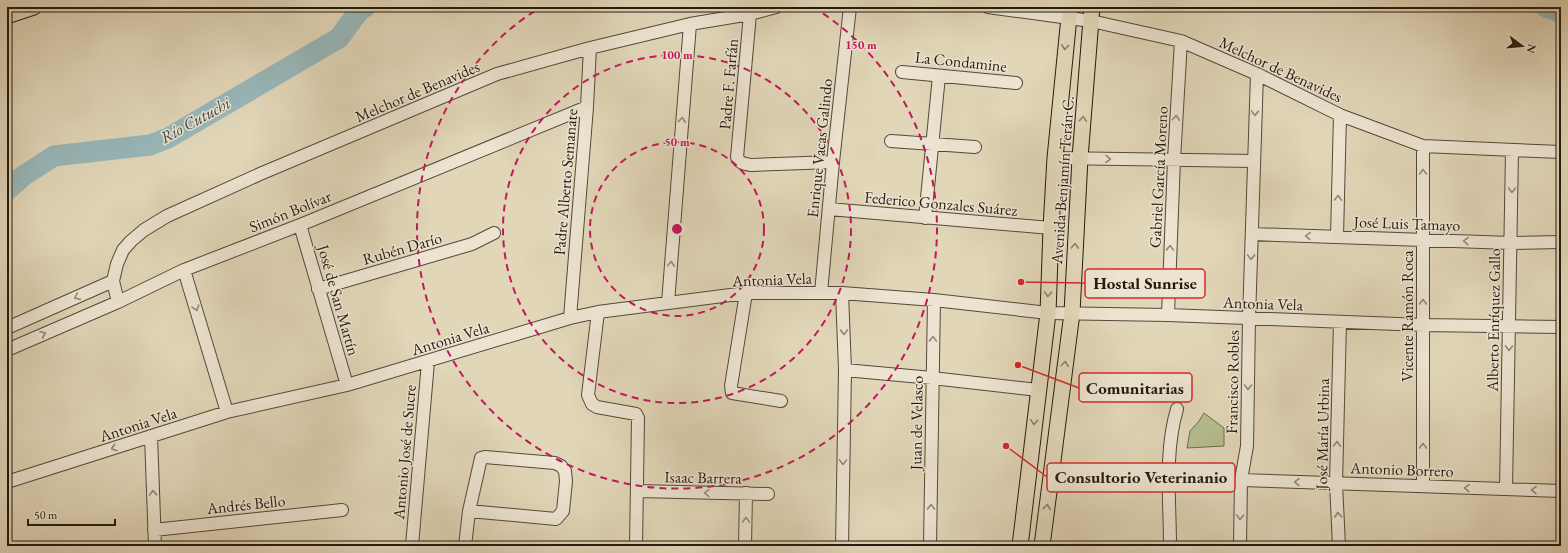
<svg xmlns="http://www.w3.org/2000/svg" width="1568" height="553" font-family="'EB Garamond',serif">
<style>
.green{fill:#b5bd8d;stroke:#6c6c4e}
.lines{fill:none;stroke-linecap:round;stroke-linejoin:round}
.river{stroke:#98b7b9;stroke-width:21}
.minor-casing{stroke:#52493a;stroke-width:14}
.major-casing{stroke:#231a10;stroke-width:17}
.minor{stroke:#ece4d1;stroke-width:12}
.major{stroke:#e1d6b8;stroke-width:15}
.oneway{stroke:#8c816c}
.oneway2{stroke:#92897a}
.ring{fill:none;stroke:#c2185b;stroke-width:2;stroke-dasharray:7 5}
.labels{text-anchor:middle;stroke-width:3;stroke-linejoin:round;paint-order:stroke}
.street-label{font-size:16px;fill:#231a10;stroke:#ece4d1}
.water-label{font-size:17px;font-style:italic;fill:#464943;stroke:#ece4d1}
.centre{fill:#c2185b;stroke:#ece4d1;stroke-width:2}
.ring-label{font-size:12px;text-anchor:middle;font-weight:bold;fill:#c2185b;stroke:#ece4d1;stroke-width:3;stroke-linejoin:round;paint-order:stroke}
.leader{fill:none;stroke:#d62828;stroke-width:1.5}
.callout-dot{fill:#d62828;stroke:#ece4d1;stroke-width:1.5}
.callout{fill:#ece4d1;stroke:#d62828;stroke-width:1.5}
.callout-label{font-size:17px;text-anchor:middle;font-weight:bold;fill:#231a10}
</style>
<rect width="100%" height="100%" fill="#e1d6b8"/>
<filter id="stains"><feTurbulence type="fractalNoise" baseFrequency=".005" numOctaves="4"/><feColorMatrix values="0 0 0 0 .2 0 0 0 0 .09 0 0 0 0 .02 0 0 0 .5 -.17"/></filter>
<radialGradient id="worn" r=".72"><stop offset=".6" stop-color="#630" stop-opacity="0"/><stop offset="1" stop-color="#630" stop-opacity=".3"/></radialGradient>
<path class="green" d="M1204 413 1224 428V446L1187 448 1190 431 1199 421Z"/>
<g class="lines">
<path class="river" d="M1546 7 1561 12
M7 190 23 176 54 156 150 145 168 138 339 38 361 8 365 7"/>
<defs>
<path id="minor" d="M988 7 1091 21 1181 41 1257 74 1340 115 1423 146 1561 152
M750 14 737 157C739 163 744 164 751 165L833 162
M902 72 1016 83
M891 141 975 147
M1055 158 1254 161
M829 209 1051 228
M925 218 939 76
M300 225 347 385
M1252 234 1511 243 1561 242
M1337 237 1340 115
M184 270 227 412
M318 289 472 244 494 233
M746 293 731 386 732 393 781 401
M821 293 833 162 850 7
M118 302 113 281 117 264 123 250 131 241 144 230 167 216 260 174 497 74 590 48 690 24 750 14 776 7
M668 303 690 24
M598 312 588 395 592 404 597 407 636 414 638 418 636 546
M1168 315 1174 160 1181 41
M570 318 587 107 590 48
M7 328 113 281
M7 350 118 302 184 270 300 225 587 107
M845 370 932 378 1038 390
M151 436 155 546
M1241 480 1561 491
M7 482 227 412 347 385 570 318 598 312 746 293H842L934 300 1048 313 1168 315 1423 325 1561 327
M1423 485V146
M1506 489 1512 151
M638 491 768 494
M154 530 342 510
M412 546 428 362
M465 546 469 511 481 458 485 457 555 463 561 466 565 471 566 481 563 511 556 519 469 511
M745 546 746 493
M842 546 845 370 842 293
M930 546 934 300
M1170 546C1170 501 1164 453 1177 409
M1240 546 1241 480 1247 446 1249 319 1257 74
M1339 546 1336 483 1340 322"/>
<path id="major" d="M7 16 34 7
M1020 546 1048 313 1051 228 1055 158 1070 7
M1042 546 1072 313 1080 158 1092 7"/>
</defs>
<use href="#minor" class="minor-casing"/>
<use href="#major" class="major-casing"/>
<use href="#minor" class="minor"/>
<use href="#major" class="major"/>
</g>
<defs><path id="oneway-chevron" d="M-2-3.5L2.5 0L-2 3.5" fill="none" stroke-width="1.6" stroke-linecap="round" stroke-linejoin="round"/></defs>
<g class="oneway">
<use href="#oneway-chevron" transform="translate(1065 47) rotate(95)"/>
<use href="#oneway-chevron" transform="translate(1083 119) rotate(-85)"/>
<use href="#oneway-chevron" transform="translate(1075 246) rotate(-87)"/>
<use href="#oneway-chevron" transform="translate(1048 294) rotate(92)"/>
<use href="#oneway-chevron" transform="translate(1065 364) rotate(-83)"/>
<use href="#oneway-chevron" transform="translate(1034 422) rotate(96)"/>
<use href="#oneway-chevron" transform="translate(1047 507) rotate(-83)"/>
</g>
<g class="oneway2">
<use href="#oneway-chevron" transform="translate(1255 113) rotate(92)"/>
<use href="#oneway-chevron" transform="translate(1176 118) rotate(-86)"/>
<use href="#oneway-chevron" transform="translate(682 120) rotate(-86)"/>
<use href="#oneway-chevron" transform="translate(1108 159) rotate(1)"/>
<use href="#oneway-chevron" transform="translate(1423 172) rotate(-90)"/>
<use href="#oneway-chevron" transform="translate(1512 190) rotate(91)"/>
<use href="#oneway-chevron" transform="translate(1338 198) rotate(-89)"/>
<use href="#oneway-chevron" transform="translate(1308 236) rotate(-178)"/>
<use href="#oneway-chevron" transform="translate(1466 241) rotate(-178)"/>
<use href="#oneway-chevron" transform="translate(1170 248) rotate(-88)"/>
<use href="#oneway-chevron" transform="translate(1251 257) rotate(92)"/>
<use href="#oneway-chevron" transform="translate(671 264) rotate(-86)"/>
<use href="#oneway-chevron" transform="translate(77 297) rotate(156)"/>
<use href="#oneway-chevron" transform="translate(1423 302) rotate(-90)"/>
<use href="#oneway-chevron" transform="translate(196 308) rotate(73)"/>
<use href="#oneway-chevron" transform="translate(844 332) rotate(88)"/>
<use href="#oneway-chevron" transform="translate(43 334) rotate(-23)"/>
<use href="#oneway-chevron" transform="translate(933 339) rotate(-88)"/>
<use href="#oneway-chevron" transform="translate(1509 348) rotate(91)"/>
<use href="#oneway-chevron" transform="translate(1248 387) rotate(91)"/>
<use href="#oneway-chevron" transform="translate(1337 444) rotate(-89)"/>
<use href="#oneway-chevron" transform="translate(1423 446) rotate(-90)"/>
<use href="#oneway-chevron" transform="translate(114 448) rotate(162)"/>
<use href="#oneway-chevron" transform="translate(843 462) rotate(91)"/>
<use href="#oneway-chevron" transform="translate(1297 482) rotate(-178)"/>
<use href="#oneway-chevron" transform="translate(1467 488) rotate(-177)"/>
<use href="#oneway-chevron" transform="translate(1534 490) rotate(-179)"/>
<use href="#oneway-chevron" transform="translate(153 493) rotate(-92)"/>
<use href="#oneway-chevron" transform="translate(707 493) rotate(-179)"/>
<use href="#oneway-chevron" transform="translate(931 507) rotate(-89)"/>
<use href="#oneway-chevron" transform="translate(1338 515) rotate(-93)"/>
<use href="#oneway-chevron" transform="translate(1240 517) rotate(92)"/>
<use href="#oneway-chevron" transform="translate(746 520) rotate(-89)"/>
</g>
<g class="ring">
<circle cx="677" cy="229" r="87"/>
<circle cx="677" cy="229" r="174"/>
<path d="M813 7A260 260 0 1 1 541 7"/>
</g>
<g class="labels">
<g class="street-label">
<text transform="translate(961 61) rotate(6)" y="6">La Condamine</text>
<text transform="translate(1281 69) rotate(25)" y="6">Melchor de Benavides</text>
<text transform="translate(728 84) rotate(-85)" y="6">Padre F. Farfán</text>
<text transform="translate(417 91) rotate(-23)" y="6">Melchor de Benavides</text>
<text transform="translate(819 148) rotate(-84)" y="6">Enrique Vacas Galindo</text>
<text transform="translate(1158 177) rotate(-87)" y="6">Gabriel García Moreno</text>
<text transform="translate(1062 180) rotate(-86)" y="6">Avenida Benjamín Terán C.</text>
<text transform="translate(565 182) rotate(-85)" y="6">Padre Alberto Semanate</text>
<text transform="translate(941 203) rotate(5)" y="6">Federico Gonzales Suárez</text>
<text transform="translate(290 211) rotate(-22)" y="6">Simón Bolívar</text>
<text transform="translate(1407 223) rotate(2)" y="6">José Luis Tamayo</text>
<text transform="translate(402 248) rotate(-16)" y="6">Rubén Darío</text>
<text transform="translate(772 279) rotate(-2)" y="6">Antonia Vela</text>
<text transform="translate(339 300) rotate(74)" y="6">José de San Martín</text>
<text transform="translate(1263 303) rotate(2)" y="6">Antonia Vela</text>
<text transform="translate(1407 316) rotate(-90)" y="6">Vicente Ramón Roca</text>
<text transform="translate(1493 320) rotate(-89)" y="6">Alberto Enríquez Gallo</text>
<text transform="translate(450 338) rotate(-17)" y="6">Antonia Vela</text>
<text transform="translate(1232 382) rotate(-89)" y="6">Francisco Robles</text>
<text transform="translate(916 423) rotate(-89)" y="6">Juan de Velasco</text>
<text transform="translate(138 424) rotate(-18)" y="6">Antonia Vela</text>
<text transform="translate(1322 434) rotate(-89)" y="6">José María Urbina</text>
<text transform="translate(404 452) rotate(-85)" y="6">Antonio José de Sucre</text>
<text transform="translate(1402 469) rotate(2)" y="6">Antonio Borrero</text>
<text transform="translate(703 477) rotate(1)" y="6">Isaac Barrera</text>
<text transform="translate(246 504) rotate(-6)" y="6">Andrés Bello</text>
</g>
<g class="water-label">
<text transform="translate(195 120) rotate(-29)" y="6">Río Cutuchi</text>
</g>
</g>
<circle cx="677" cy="229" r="6" class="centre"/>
<g class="ring-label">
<text x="861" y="49">150 m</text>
<text x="677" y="59">100 m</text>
<text x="677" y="146">50 m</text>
</g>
<path class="leader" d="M1021 282L1085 283M1018 365L1079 388M1006 446L1047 477"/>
<g class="callout-dot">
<circle cx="1021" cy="282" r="4"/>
<circle cx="1018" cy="365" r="4"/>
<circle cx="1006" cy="446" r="4"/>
</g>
<g class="callout">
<rect x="1085" y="269" width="120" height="29" rx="4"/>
<rect x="1079" y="373" width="113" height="29" rx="4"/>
<rect x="1047" y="463" width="188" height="29" rx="4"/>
</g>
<g class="callout-label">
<text x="1145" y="289">Hostal Sunrise</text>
<text x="1135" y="394">Comunitarias</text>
<text x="1141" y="483">Consultorio Veterinanio</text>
</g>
<rect width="1568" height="553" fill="none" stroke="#e1d6b8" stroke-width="24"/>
<rect x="8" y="8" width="1552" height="537" fill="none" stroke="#231a10" stroke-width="2"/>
<rect x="12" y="12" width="1544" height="529" fill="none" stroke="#231a10"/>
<g transform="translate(1522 46) rotate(106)" stroke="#ece4d1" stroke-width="3" paint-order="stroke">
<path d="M0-3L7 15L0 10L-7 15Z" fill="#231a10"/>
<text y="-6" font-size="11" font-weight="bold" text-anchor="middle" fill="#231a10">N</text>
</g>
<path d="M28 519v6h87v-6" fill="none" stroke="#231a10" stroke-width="2"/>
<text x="34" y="519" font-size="12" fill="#231a10" stroke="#ece4d1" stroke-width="3" paint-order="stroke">50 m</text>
<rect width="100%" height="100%" filter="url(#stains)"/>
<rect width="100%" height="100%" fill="url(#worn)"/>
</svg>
